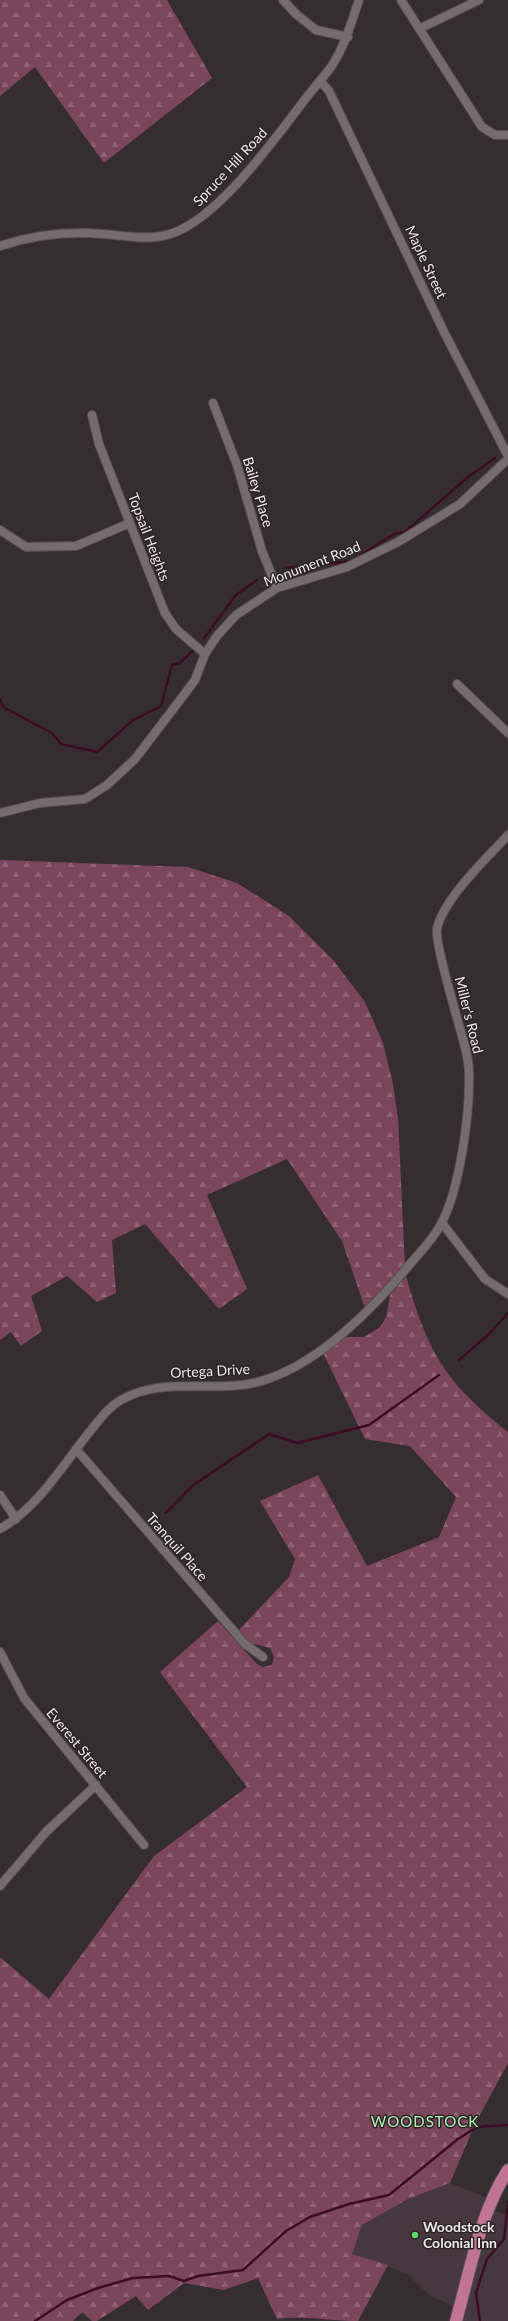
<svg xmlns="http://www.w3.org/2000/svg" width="508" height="2321" font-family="Lato,sans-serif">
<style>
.built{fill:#46383e}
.forest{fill:url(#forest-firs)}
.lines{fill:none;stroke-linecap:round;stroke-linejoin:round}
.stream{stroke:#3b0c23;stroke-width:2.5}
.street-casing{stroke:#544d4f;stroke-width:10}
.primary-casing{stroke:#544d4f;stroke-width:14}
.street{stroke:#766c70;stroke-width:8}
.primary{stroke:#c07595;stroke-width:12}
.poi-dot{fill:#63d469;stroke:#2c2427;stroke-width:1.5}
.labels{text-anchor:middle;stroke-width:3;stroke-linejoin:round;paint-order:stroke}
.street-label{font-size:14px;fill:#eee8ea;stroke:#2c2427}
.poi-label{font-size:14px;font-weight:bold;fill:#eee8ea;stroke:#2c2427;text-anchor:start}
.neighbourhood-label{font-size:15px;letter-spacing:1px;fill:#b4efb4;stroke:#2c2427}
</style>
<defs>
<pattern id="forest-firs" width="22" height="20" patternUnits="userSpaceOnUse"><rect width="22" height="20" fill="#7b465c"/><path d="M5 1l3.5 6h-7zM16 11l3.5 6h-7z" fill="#8e6174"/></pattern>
</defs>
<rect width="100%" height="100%" fill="#362d31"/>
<path class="built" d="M450 2183 490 2199 454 2307 429 2295 408 2274 352 2254 362 2225 408 2199Z
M495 2211 508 2215V2321H463L477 2267Z"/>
<path class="forest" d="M0 0H167L212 78 104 163 35 67 0 96Z
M0 860 188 867 237 883 289 916 333 960 365 1002 383 1043 393 1084 398 1118 405 1266 365 1308 342 1241 287 1159 207 1195 247 1289 219 1309 145 1224 112 1240 116 1293 97 1302 67 1276 31 1296 42 1331 21 1346 11 1332 0 1340Z
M406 1276C428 1353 445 1382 508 1432V2063L475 2124 450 2183 408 2199 362 2225 352 2254 388 2265 358 2321C330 2321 305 2315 277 2319L258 2278 224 2290 184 2283 148 2310 136 2296 97 2321H92L82 2312 73 2321H0V1957L49 1999 154 1856 247 1787 160 1672 218 1621 257 1664 263 1667 272 1665 274 1657 270 1648 250 1643 238 1631 289 1577 295 1559 260 1501 318 1475 367 1566 439 1537 456 1497 410 1446 365 1439 323 1353 344 1337H364L380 1327 386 1317 390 1295Z"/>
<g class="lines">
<path class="stream" d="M356 558 394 534 405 532 468 477 495 458
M285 568 352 561
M204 638 236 595 257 580
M0 699 3 707 52 733 61 744 97 752 133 720 161 706 172 665 180 663 195 649
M459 1360 488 1335 508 1313
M166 1513 192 1486 269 1434 297 1443 369 1425 439 1375
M35 2321 67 2300 98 2288 133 2278 169 2276 184 2281 198 2276 243 2270 286 2231 310 2217 349 2204 389 2195 458 2139 477 2127 508 2125
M480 2321 476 2293 487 2259 504 2239 508 2202"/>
<defs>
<path id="street" d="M283 0 296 14 316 30 348 37
M401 0 482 127 495 135H508
M419 29 479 0
M320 81 329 91 444 332 508 456
M0 246C33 235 67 231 102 234 121 235 143 240 162 236 212 228 273 141 303 102 312 90 322 79 331 67 345 46 351 23 359 0
M213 403 237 465 262 551 277 588
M92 415 99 444 165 613 176 629 205 654
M0 530 26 547 76 546 130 523
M457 684 508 733
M0 813 40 803 85 799 107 785 135 759 174 708 195 680 205 654 217 636 236 615 277 588 347 567 398 542 460 504 508 459
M442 1223 485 1279 508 1294
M76 1449 245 1644 263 1657
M0 1495 16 1519
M0 1529C37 1508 61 1468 87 1435 97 1423 107 1408 121 1400 159 1378 201 1390 242 1385 307 1377 371 1311 411 1263 421 1251 434 1238 441 1224 460 1189 470 1113 469 1074 469 1053 460 1031 455 1011 451 995 435 943 437 929 443 899 487 858 508 835
M0 1652 24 1698 144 1845
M0 1886 46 1832 96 1785"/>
<path id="primary" d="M456 2321C470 2271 480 2213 508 2170"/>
</defs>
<use href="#street" class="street-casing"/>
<use href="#primary" class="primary-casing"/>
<use href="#street" class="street"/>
<use href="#primary" class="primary"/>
</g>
<circle class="poi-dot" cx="415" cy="2235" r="4"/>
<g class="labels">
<g class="street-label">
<text transform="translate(230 167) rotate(-47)" y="5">Spruce Hill Road</text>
<text transform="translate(426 262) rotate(65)" y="5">Maple Street</text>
<text transform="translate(258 492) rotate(73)" y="5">Bailey Place</text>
<text transform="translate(149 537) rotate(69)" y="5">Topsail Heights</text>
<text transform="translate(312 564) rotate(-21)" y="5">Monument Road</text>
<text transform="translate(469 1015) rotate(76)" y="5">Miller's Road</text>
<text transform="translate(210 1371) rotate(-3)" y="5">Ortega Drive</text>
<text transform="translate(177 1547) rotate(49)" y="5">Tranquil Place</text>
<text transform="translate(77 1743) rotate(50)" y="5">Everest Street</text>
</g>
<g class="poi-label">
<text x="423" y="2232">Woodstock<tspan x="423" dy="16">Colonial Inn</tspan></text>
</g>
<g class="neighbourhood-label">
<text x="425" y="2127">WOODSTOCK</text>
</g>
</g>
</svg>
